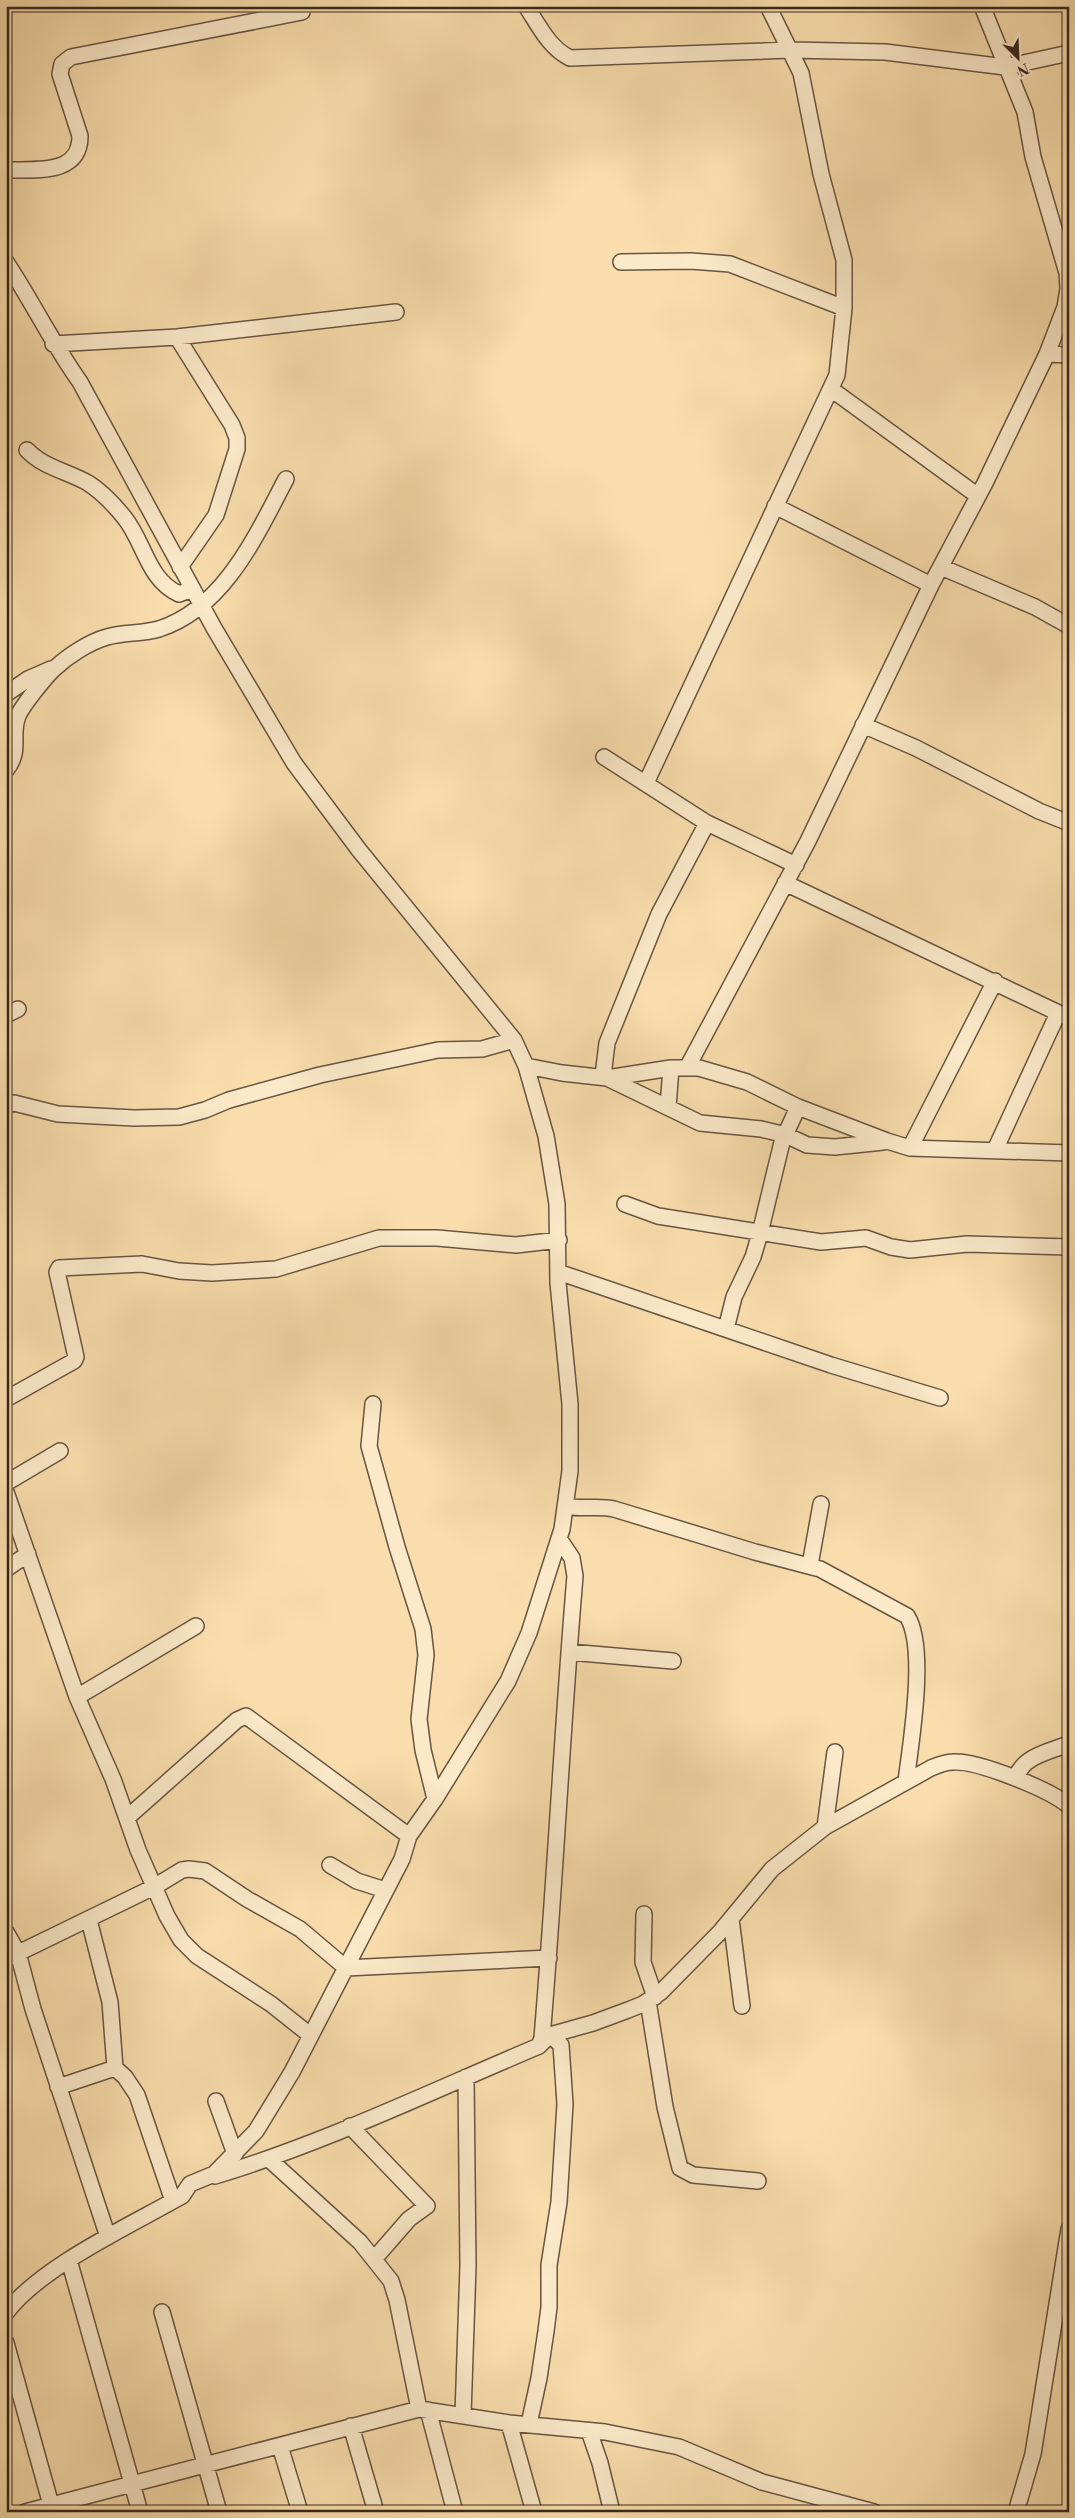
<svg xmlns="http://www.w3.org/2000/svg" width="1075" height="2518" font-family="'Libre Bodoni',serif">
<style>
.lines{fill:none;stroke-linecap:round;stroke-linejoin:round}
.minor-casing{stroke:#685541;stroke-width:18}
.minor{stroke:#fbe9c9;stroke-width:15}
</style>
<rect width="100%" height="100%" fill="#f9ddac"/>
<filter id="stains"><feTurbulence type="fractalNoise" baseFrequency=".004" numOctaves="4"/><feColorMatrix values="0 0 0 0 .2 0 0 0 0 .09 0 0 0 0 .02 0 0 0 .5 -.17"/></filter>
<radialGradient id="worn" r=".72"><stop offset=".6" stop-color="#630" stop-opacity="0"/><stop offset="1" stop-color="#630" stop-opacity=".3"/></radialGradient>
<g class="lines">
<defs>
<path id="minor" d="M526 6C538 24 549 48 570 58L791 50 885 52 1005 67 1069 53
M6 170C35 169 80 176 80 136L60 74 62 64 71 57 302 12
M6 262C32 301 52 343 80 382L214 628 294 763 359 850 514 1040 526 1066 546 1136 557 1204 558 1283 570 1404V1471L562 1529 529 1633 508 1681 435 1799 409 1836 402 1859 292 2072 256 2131 214 2174 190 2184 182 2196C131 2225 40 2267 6 2313
M621 262 691 261 730 264 844 308
M177 337 232 425 237 438V449L216 515 180 567
M53 344 177 337 396 312
M1047 354 1069 355
M831 389 978 496
M27 450C44 468 67 471 88 483 101 491 115 506 124 517 145 543 147 579 179 594L192 589
M775 506 931 585
M941 567 1035 607 1069 626
M6 694 28 679 51 669
M863 725 916 748 1039 811 1069 823
M604 757 707 823 796 865
M6 770C22 751 10 735 18 716 22 706 46 676 55 668 68 656 89 642 107 637 124 632 142 634 159 629 224 608 256 536 286 479
M646 783 837 375 844 308V260L821 174 801 73 768 6
M785 883 1069 1018
M6 1015 18 1009
M526 1066 562 1073 607 1078 671 1068H699L747 1082 798 1107 887 1141 910 1148 1069 1153
M687 1068 808 841 931 585 985 483 1047 354 1065 307 1068 289 1067 273 1033 157 1025 112 982 6
M603 1076 607 1043 659 914 707 823
M607 1078 700 1123 761 1129 786 1135 807 1145 835 1147 883 1142
M6 1105 14 1103 58 1114 134 1118 179 1117 205 1110 229 1100 320 1075 438 1050 482 1049 514 1040
M668 1107 671 1068
M910 1148 995 981
M995 1150 1058 1013
M625 1204 658 1216 821 1242 866 1238 891 1247 910 1250 967 1244 1069 1247
M558 1272 831 1365 940 1398
M726 1329 734 1297 753 1257 760 1233 782 1142 798 1107
M6 1399 74 1361 76 1357 57 1272 59 1268 142 1264 179 1271 212 1273 276 1269 379 1238H437L516 1245 559 1240
M373 1404 369 1446 397 1547 423 1629 426 1655 419 1719 423 1750 435 1799
M6 1483 60 1451
M6 1492 77 1697 113 1779 138 1850 167 1916 181 1940 197 1956 271 2004 310 2035
M566 1506C582 1510 598 1505 614 1509L755 1552 820 1569 907 1616C927 1647 911 1742 906 1781
M810 1565 821 1504
M6 1569 28 1554
M569 1652 673 1661
M77 1697 196 1626
M1013 1777C1020 1773 1020 1767 1027 1762 1038 1753 1056 1749 1069 1744
M128 1817 237 1720 246 1716 409 1836
M825 1827 835 1752
M330 1865 357 1881 385 1890
M644 1914 643 1962 655 1997
M731 1919 742 2006
M89 1920 110 2002 115 2068 125 2077 137 2095 173 2201
M6 1932 18 1953 33 2009 108 2237
M6 1959 154 1887 182 1870 189 1869 205 1871 247 1899 300 1929 346 1968 549 1958
M648 2001 665 2107 680 2168 693 2175 758 2181
M539 2046 542 2038C555 1884 562 1730 575 1576L572 1558 560 1540
M58 2087 115 2068
M216 2101 235 2154
M350 2126 427 2206 409 2219 375 2258
M270 2160 360 2242 391 2281 397 2300 419 2409
M215 2176C327 2142 432 2091 539 2046L550 2035 593 2023 628 2010 643 2004 661 1992 720 1932 772 1869 825 1827 931 1768C938 1765 945 1762 953 1762 977 1760 1051 1790 1069 1806
M69 2260 140 2512
M162 2312 219 2512
M6 2343 53 2512
M428 2410 455 2512
M463 2415 468 2266 466 2077
M509 2423 534 2512
M529 2424 539 2378 546 2331 549 2307V2265L559 2202 565 2104 561 2045 550 2035
M351 2426 376 2512
M589 2431 600 2463 612 2512
M280 2446 300 2512
M25 2512 419 2409 509 2423 605 2432 679 2447 762 2482 874 2512
M1016 2512 1033 2454 1069 2229"/>
</defs>
<use href="#minor" class="minor-casing"/>
<use href="#minor" class="minor"/>
</g>
<rect width="1075" height="2518" fill="none" stroke="#f9ddac" stroke-width="25"/>
<rect x="8" y="8" width="1060" height="2503" fill="none" stroke="#38281d" stroke-width="2.5"/>
<rect x="12" y="12" width="1050" height="2493" fill="none" stroke="#38281d"/>
<g transform="translate(1018 58) rotate(156)" stroke="#fbe9c9" stroke-width="4" paint-order="stroke">
<path d="M0-4L9 19L0 12L-9 19Z" fill="#38281d"/>
<text y="-8" font-size="14" font-weight="bold" text-anchor="middle" fill="#38281d">N</text>
</g>
<rect width="100%" height="100%" filter="url(#stains)"/>
<rect width="100%" height="100%" fill="url(#worn)"/>
</svg>
